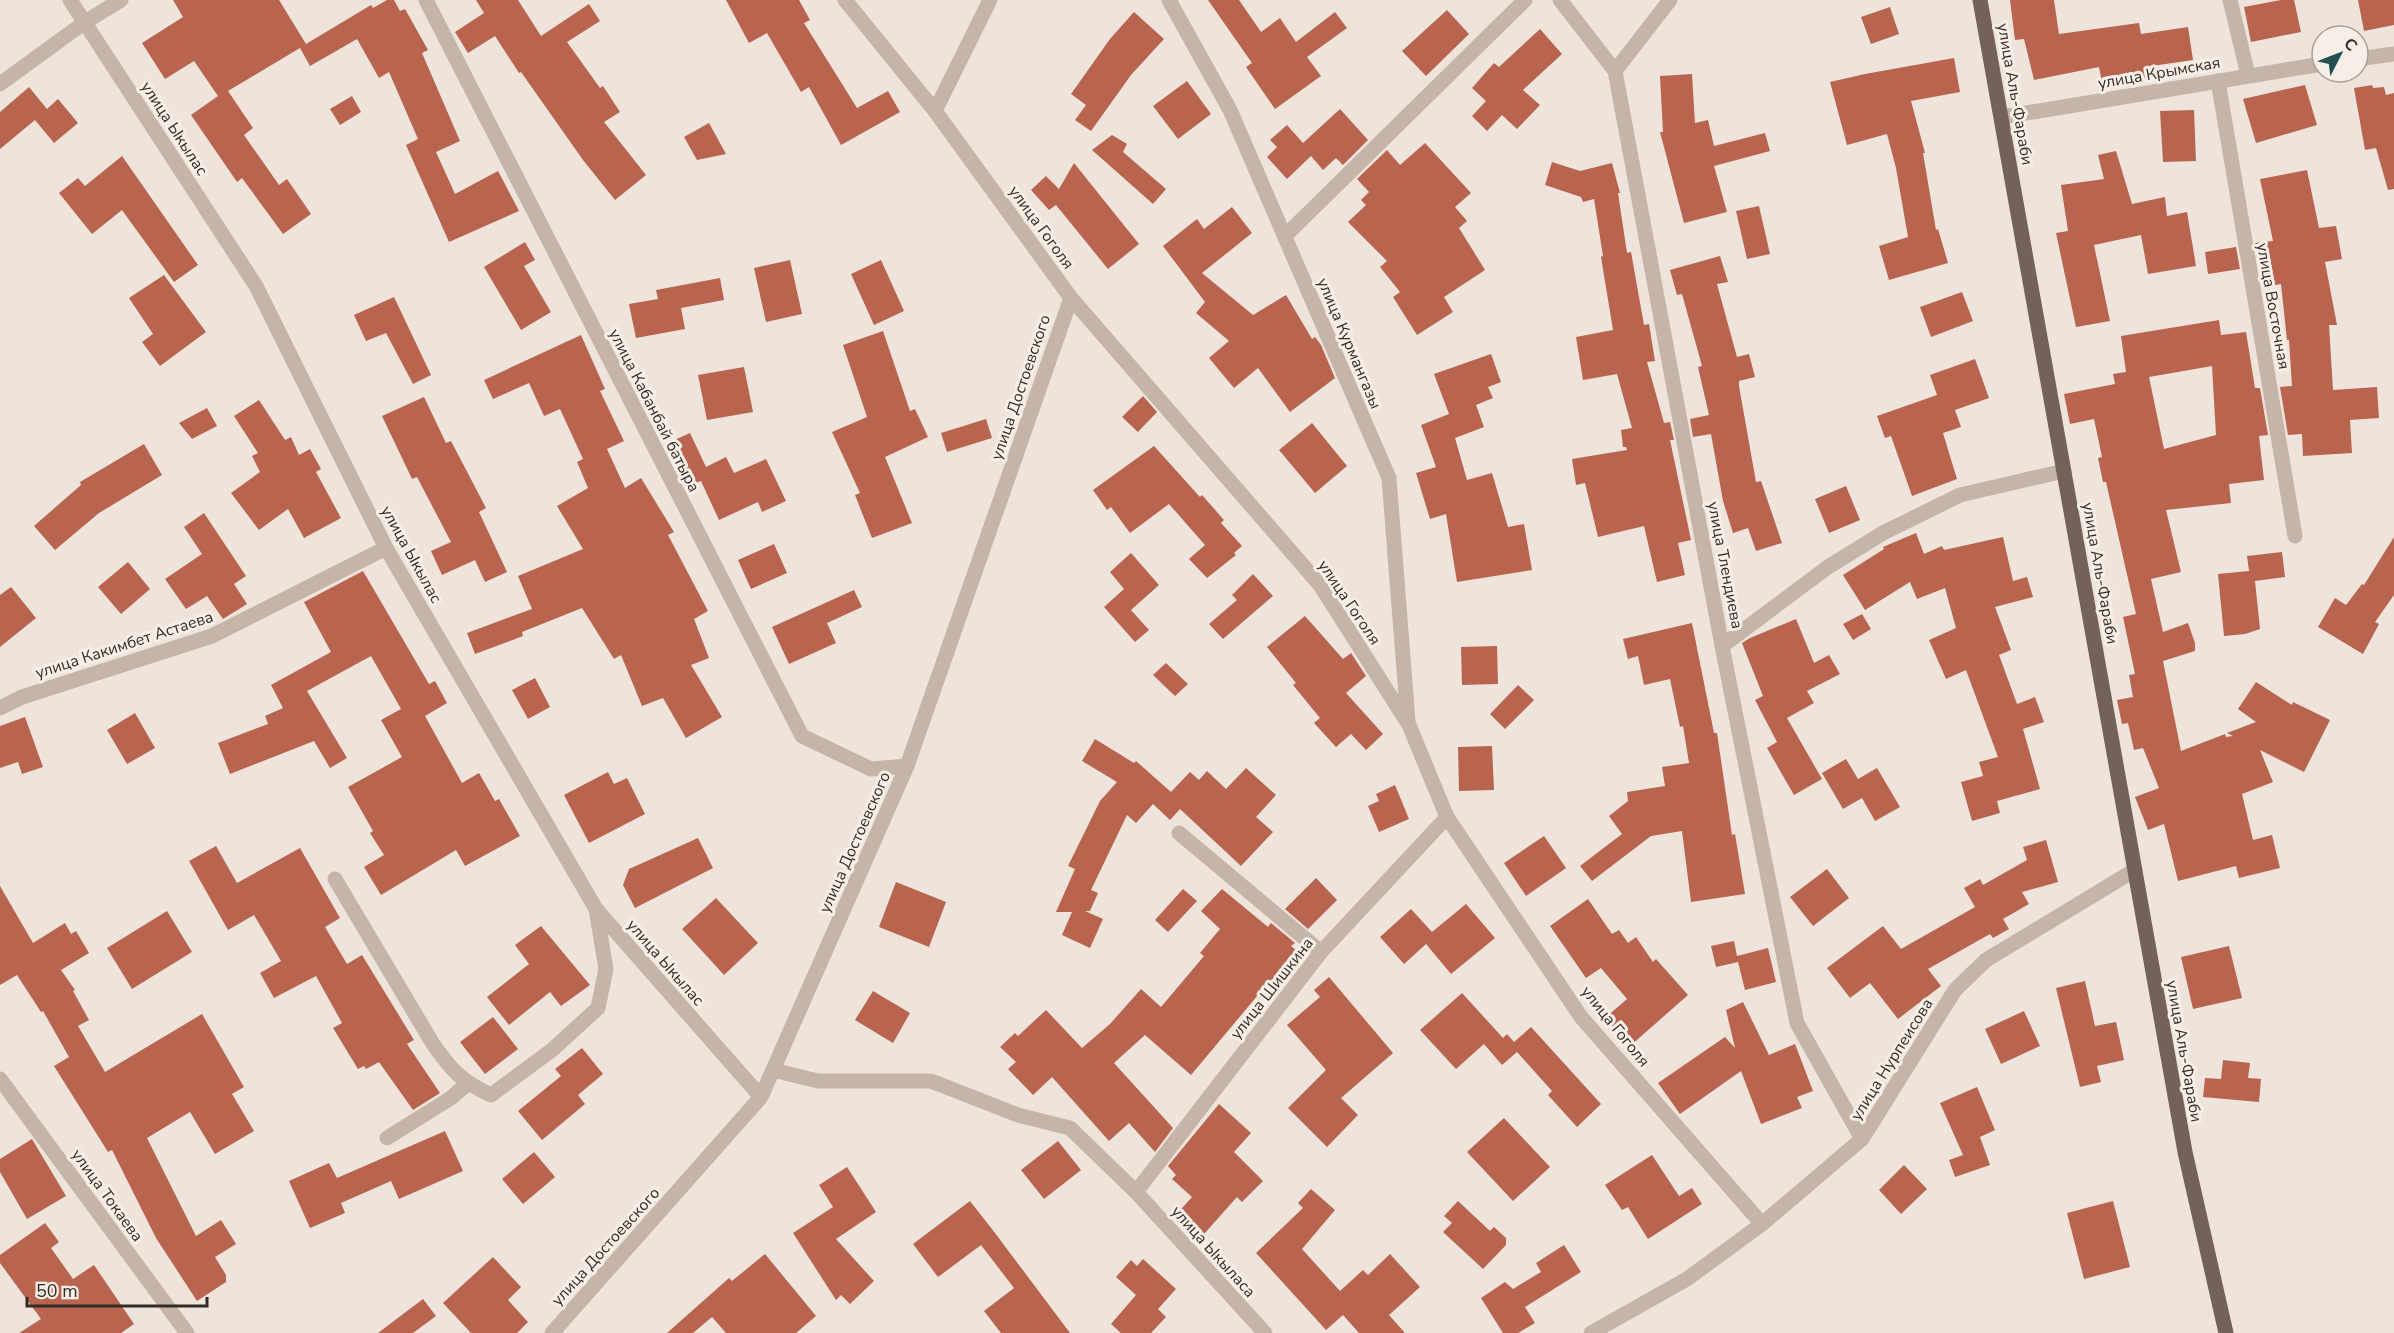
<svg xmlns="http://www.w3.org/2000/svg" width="2394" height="1333" font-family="'Nunito Sans',sans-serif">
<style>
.building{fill:#b8644f;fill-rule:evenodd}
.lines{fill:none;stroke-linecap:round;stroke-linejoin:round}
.minor{stroke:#c5b4a8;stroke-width:15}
.major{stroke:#73625a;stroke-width:15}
.labels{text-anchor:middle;stroke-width:6;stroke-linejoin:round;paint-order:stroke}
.street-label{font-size:16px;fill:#332b27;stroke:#f7efe7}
</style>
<rect width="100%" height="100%" fill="#eee4db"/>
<path class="building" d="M173 0H279L306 44 371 5 373 8 387 0H394L400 11 405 9 428 50 422 53 460 141 436 152 455 194 498 171 519 211 449 242 406 145 418 139 389 72 379 78 357 39 310 66 300 48 228 91 253 128 244 135 279 185 287 179 311 214 283 234 242 178 237 182 191 115 218 96 194 61 165 79 142 43 183 17Z
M476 0H518L541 36 589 4 600 21 567 42 600 88 603 86 620 112 604 122 646 175 615 200 583 160 521 72 519 73 495 36 468 53 455 32 484 13Z
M726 0H799L810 20 804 23 857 108 888 91 900 112 841 145 809 87 801 92 767 33 749 43Z
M1208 0H1239L1261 32 1280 18 1296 42 1335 12 1347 28 1307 57 1321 76 1275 109 1246 67 1252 63Z
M2010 0H2054L2059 34 2139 23 2141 34 2188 27 2193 60 2145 67 2147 77 2102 83 2099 67 2034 80 2024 39 2015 40Z
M2281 0H2294L2301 32 2251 42 2244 7Z
M2358 0H2394V25L2364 31Z
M1890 7 1899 34 1871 44 1861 17Z
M1447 10 1469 34 1426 76 1402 51Z
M1134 12 1164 39 1131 75 1091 131 1075 120 1086 105 1071 94 1110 39Z
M1540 29 1562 54 1523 90 1540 105 1517 129 1502 115 1487 131 1472 116 1486 101 1472 88 1494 63 1499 67Z
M1954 58 1960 92 1911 101 1925 153H1923L1936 230 1938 229 1948 263 1889 280 1879 246 1908 237 1896 168 1887 134 1847 145 1830 82 1865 74Z
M1692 74 1695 123 1708 120 1714 146 1765 133 1770 151 1714 166 1727 212 1684 223 1660 132H1663L1660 76Z
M1187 81 1211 114 1178 139 1153 106Z
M2305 85 2317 125 2256 143 2243 99Z
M2372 85 2373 88 2384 87 2386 95 2394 93V189L2388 190 2376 148 2365 150 2354 88Z
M29 87 47 109 58 99 78 123 54 143 35 120 0 149V112Z
M352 96 361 112 340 125 330 109Z
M1340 109 1368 140 1343 165 1336 158 1323 170 1311 156 1287 179 1267 157 1277 147 1270 140 1287 125 1303 143Z
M2194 110 2196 161 2163 162 2160 111Z
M709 123 726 154 697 160 684 137Z
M1112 135 1127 144 1123 152 1166 189 1153 204 1092 150Z
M1425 143 1471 193 1455 207 1467 221 1459 228 1485 270 1444 297 1453 312 1417 335 1393 297 1400 292 1380 267 1387 261 1348 222 1366 205 1361 200 1369 192 1357 179 1387 150 1400 165Z
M2116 151 2132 204 2165 197 2167 216 2187 212 2196 266 2148 274 2141 235 2094 245 2110 321 2076 327 2056 233 2068 231 2061 185 2104 179 2098 155Z
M122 156 198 265 174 282 122 210 92 234 59 193 78 178 85 186Z
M1552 162 1580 171 1612 163 1620 193H1618L1627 253 1631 252 1644 325 1649 324 1655 361 1647 362 1664 423 1670 422 1674 440H1670L1691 540 1678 543 1685 575 1657 582 1644 526 1598 537 1585 483 1576 485 1572 459 1627 450 1626 447H1623L1621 430 1632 428 1617 374 1583 380 1576 337 1613 330 1601 257 1603 256 1594 199 1583 202 1581 197 1545 185Z
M1074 163 1139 244 1108 269 1056 205 1049 210 1031 190 1046 176 1059 189Z
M2307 170 2319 228 2336 226 2342 259 2325 262 2337 325H2329L2333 390 2377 387 2379 418 2350 420 2352 453 2303 456 2302 434 2288 435 2280 387 2292 386 2289 340H2287L2281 284 2275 285 2271 264 2259 266 2255 243 2273 241 2260 179Z
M1759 206 1770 254 1747 259 1736 211Z
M1232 207 1252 233 1202 273 1253 315 1286 295 1312 339 1315 337 1321 345 1335 378 1290 412 1258 368 1234 388 1209 358 1229 341 1196 313 1205 302 1163 246 1197 219 1204 229Z
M525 242 535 260 524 266 551 312 521 330 484 267Z
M2236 247 2240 269 2208 274 2205 252Z
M1720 256 1728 282 1717 284 1737 357 1749 354 1755 377 1739 381V386L1756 482 1761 481 1782 543 1756 551 1748 528 1733 533 1723 501 1711 434 1693 437 1690 419 1709 415 1698 367 1702 366 1682 294 1677 295 1670 270Z
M790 260 802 314 766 322 754 268Z
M881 260 904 311 874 325 851 274Z
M164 275 206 332 160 366 142 342 153 334 129 298Z
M720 278 724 300 681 308 685 329 636 338 629 304 658 299 656 290Z
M1962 292 1973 321 1931 337 1920 307Z
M394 297 431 375 413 384 386 333 366 341 354 315Z
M2219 320 2221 335 2246 332 2255 388H2260L2268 435 2259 436 2264 480 2229 484 2231 503 2166 510 2181 572 2151 579 2163 632 2188 623 2195 643V651L2163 661 2181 751 2225 734 2226 737 2233 736 2227 733 2256 722 2238 709 2256 682 2292 705 2293 702 2330 720 2304 772 2260 750 2273 782 2242 794 2253 840 2272 835 2280 868 2239 878 2236 866 2178 881 2164 824 2148 830 2135 797 2159 788 2143 748 2134 750 2128 723 2122 724 2117 700 2133 697 2129 675 2135 674 2123 617 2136 614 2106 482H2103L2098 458 2102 457 2094 419 2070 424 2064 394 2115 384 2113 374 2126 372 2121 336ZM2212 366 2216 435 2164 449 2149 377Z
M883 331 910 411 915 409 928 437 885 457 912 523 872 538 855 495 860 493 832 432 867 417 843 345Z
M581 335 605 389 600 391 624 441 607 449 625 488 641 478 674 532 668 535 708 611 694 619 709 658 691 665 722 717 686 738 663 698 642 706 621 655 614 659 582 608 522 632 523 636 475 654 467 633 532 609 518 576 583 549 557 506 588 488 577 462 583 459 560 409 544 416 529 383 493 399 484 380Z
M1491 354 1501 382 1488 387 1493 398 1476 405 1484 427 1455 438 1467 480 1492 473 1508 527 1524 524 1532 570 1457 582 1446 514 1430 519 1416 473 1436 467 1421 425 1449 414 1434 374Z
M1975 359 1989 398 1955 410 1961 427 1943 433 1957 479 1912 496 1891 436 1885 438 1877 416 1937 395 1930 375Z
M744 367 753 412 707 420 698 375Z
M1143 396 1157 412 1138 432 1122 417Z
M424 397 446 443 451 441 486 508 479 512 507 572 485 582 475 560 442 575 431 551 451 542 417 477 412 479 382 416Z
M259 400 285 440 291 437 299 455 310 449 321 469 316 472 341 518 304 538 288 509 259 530 231 493 260 472 252 456 258 453 234 416Z
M207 408 217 426 192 439 179 423Z
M986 419 992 438 947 452 941 433Z
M1312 423 1347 466 1315 493 1279 450Z
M690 433 706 467 726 457 734 473 766 459 786 501 762 512 758 502 719 520 701 481 690 485 670 442Z
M144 444 162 475 99 513 55 550 34 526 81 485 80 482Z
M1154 446 1200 497 1202 495 1224 520 1221 523 1242 546 1234 553 1236 555 1207 578 1189 559 1205 545 1169 504 1130 533 1111 507 1107 510 1093 490Z
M1846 486 1860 520 1829 533 1815 499Z
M204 513 246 576 234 584 247 604 223 619 207 596 186 609 165 579 202 554 184 527Z
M1916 533 1924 554 1942 546 1944 550 2003 537 2013 581 2027 577 2033 597 1995 607 2011 650 1999 655 2017 704 2035 697 2044 722 2023 729 2040 789 1997 801 2000 813 1972 821 1961 782 1983 776 1979 762 1998 757 1966 670 1946 679 1929 640 1956 628 1945 588 1917 599 1910 582 1865 610 1843 575 1884 549 1883 547Z
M2394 537V595L2375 622 2379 624 2363 654 2318 627 2335 598 2346 605 2362 584 2364 585Z
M774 544 787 573 751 589 738 560Z
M2282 552 2285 577 2255 581 2260 629 2245 634 2224 636 2218 574 2249 571 2247 556Z
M1131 553 1159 585 1131 610 1149 630 1135 642 1104 607 1124 589 1110 572Z
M128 562 150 589 121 614 98 587Z
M363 571 429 684 435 681 447 703 425 716 462 783 479 773 495 801 499 799 520 836 465 866 456 850 381 895 364 867 384 855 370 833 373 831 348 787 402 757 381 720 401 709 371 656 307 691 347 758 330 768 314 741 230 774 218 743 268 724 265 716 283 708 271 685 331 652 304 602Z
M1253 574 1273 596 1223 639 1209 624 1237 600 1232 595Z
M11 587 36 618 0 647V595Z
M854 590 862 607 827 623 836 643 789 664 772 627Z
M1862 614 1871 629 1853 640 1843 624Z
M1305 616 1343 659 1351 653 1366 676 1346 693 1383 734 1366 750 1351 734 1336 747 1314 723 1320 718 1293 685 1296 683 1267 647Z
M1796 619 1814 663 1829 655 1840 674 1807 691 1814 703 1787 718 1822 779 1794 795 1767 748 1777 742 1755 700 1763 696 1742 643 1750 638Z
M1692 623 1714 733H1717L1732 835 1735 834 1745 894 1691 902 1682 831 1651 836 1592 881 1580 866 1622 834 1609 816 1628 801 1627 792 1665 786 1662 767 1689 763 1683 726 1680 727 1670 679 1644 685 1638 656 1628 659 1623 639Z
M1497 646 1498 684 1462 685 1461 647Z
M1166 663 1188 684 1175 696 1153 675Z
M535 678 550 707 528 719 512 690Z
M1518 685 1534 700 1505 729 1490 714Z
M135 713 155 748 127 764 107 730Z
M25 717 43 767 22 774 18 762 0 768V726Z
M1095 739 1134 763 1136 761 1171 792 1190 772 1199 780 1207 771 1226 789 1246 768 1276 795 1256 817 1273 832 1241 866 1180 809 1170 820 1153 804 1136 823 1127 815 1091 890 1098 893 1090 911H1085L1103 919 1090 948 1062 935 1072 912H1056L1075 869 1068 866 1100 801 1117 782 1082 761Z
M1492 746 1494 790 1459 791 1458 747Z
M1846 759 1858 779 1877 768 1900 807 1875 821 1862 798 1843 809 1822 773Z
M608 772 614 784 627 778 645 814 589 843 564 795Z
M1395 785 1409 819 1379 832 1368 806 1379 801 1376 794Z
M1544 836 1566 868 1526 896 1504 863Z
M698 838 713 868 635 908 623 885 629 869Z
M2046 840 2058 882 2022 892 2029 904 2003 919 2009 929 1993 938 1990 934 1928 969 1941 986 1898 1019 1870 983 1850 998 1827 968 1883 926 1901 949 1975 907 1964 888 1980 879 1983 885 2027 860 2023 847Z
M216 846 237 883 300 848 340 918 325 927 347 964 362 955 414 1040 407 1044 440 1093 413 1110 379 1062 366 1069 364 1066 358 1069 333 1028 342 1023 316 976 274 998 260 973 281 961 254 915 228 930 189 861Z
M1827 869 1849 898 1813 926 1790 897Z
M1316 878 1337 900 1308 929 1285 909Z
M896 882 946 902 929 947 879 927Z
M0 886 33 943 65 923 71 934 76 931 89 953 61 970 75 990 73 991 89 1020 78 1026 105 1072 202 1014 244 1087 232 1094 254 1131 215 1154 190 1112 147 1138 196 1236 221 1220 236 1244 215 1257 226 1275V1282L197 1301 156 1238 112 1150 108 1152 54 1066 69 1057 43 1011 41 1012 17 975 0 985Z
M1183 889 1197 901 1168 932 1155 920Z
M1222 889 1268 927 1271 923 1295 943 1291 946 1302 955 1274 988 1268 983 1191 1075 1145 1035 1114 1063 1173 1128 1155 1152 1129 1123 1109 1141 1052 1077 1033 1095 1008 1069 1016 1062 1000 1047 1015 1033 1018 1036 1046 1010 1082 1048 1110 1024 1141 989 1161 1007 1204 956 1200 953 1220 929 1201 911Z
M716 898 758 943 724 975 682 929Z
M1588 899 1612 934 1619 930 1628 943 1636 937 1653 962 1656 959 1688 995 1630 1046 1605 1018 1627 999 1601 968 1586 978 1550 926Z
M1466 904 1495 938 1451 974 1426 944 1404 964 1380 937 1411 909 1432 932Z
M167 911 192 952 132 989 107 948Z
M541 926 590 985 561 1006 550 992 509 1025 487 997 529 964 515 945Z
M1734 941 1737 956 1768 948 1776 982 1745 990 1738 962 1716 967 1711 946Z
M2229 946 2242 998 2193 1009 2181 957Z
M1329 977 1393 1053 1341 1098 1358 1115 1327 1147 1288 1108 1326 1070 1287 1025 1320 997 1314 990Z
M2085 981 2095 1026 2116 1022 2124 1060 2097 1066 2101 1082 2080 1087 2056 988Z
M873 991 910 1013 893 1043 855 1020Z
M1462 993 1503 1038 1507 1034 1514 1042 1531 1027 1601 1104 1577 1127 1548 1095 1552 1091 1517 1052 1502 1065 1484 1044 1456 1069 1420 1030Z
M1743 1002 1769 1055 1795 1044 1813 1091 1797 1097 1802 1108 1761 1124 1741 1071 1680 1114 1658 1083 1725 1037 1735 1048 1726 1010Z
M2024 1011 2040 1046 2001 1064 1985 1029Z
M493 1017 518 1049 485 1074 460 1042Z
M582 1048 603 1074 578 1095 585 1104 542 1140 518 1111 561 1076 555 1069Z
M2223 1060 2250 1063 2248 1078 2261 1079 2259 1102 2203 1097 2205 1078 2221 1079Z
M1977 1087 1995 1130 1980 1137 1990 1165 1955 1177 1949 1160 1963 1155 1940 1103Z
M1219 1104 1251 1133 1234 1152 1263 1181 1242 1202 1237 1197 1196 1243 1173 1218 1192 1197 1172 1179 1176 1175 1168 1166Z
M1504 1118 1550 1167 1513 1201 1467 1152Z
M445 1131 463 1171 399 1199 391 1181 341 1203 345 1213 310 1228 289 1181 329 1163 337 1178Z
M32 1139 66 1196 27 1219 0 1172V1159Z
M1058 1141 1081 1170 1044 1199 1021 1170Z
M534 1152 555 1177 523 1204 502 1179Z
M1652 1155 1679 1196 1692 1188 1702 1204 1648 1239 1628 1207 1622 1210 1605 1185Z
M1904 1165 1927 1189 1901 1214 1879 1190Z
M847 1167 876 1212 836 1239 874 1281 850 1304 841 1295 836 1300 793 1233 833 1207 819 1185Z
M1311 1189 1335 1210 1302 1249 1340 1291 1363 1270 1368 1275 1390 1254 1420 1287 1389 1315 1405 1333H1359L1343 1315 1326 1330 1256 1253 1303 1208 1298 1203Z
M970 1201 995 1233 1070 1333H1001L984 1311 1014 1288 981 1245 938 1277 913 1244Z
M1458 1201 1490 1231 1494 1227 1506 1238V1245L1483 1269 1443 1232 1452 1223 1444 1216Z
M2113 1201 2130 1267 2084 1279 2067 1213Z
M45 1223 59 1242 51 1248 73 1279 94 1265 134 1324 121 1333H19L41 1319 0 1263V1255Z
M1564 1245 1581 1272 1525 1307 1535 1323 1518 1333H1503L1481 1298 1505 1282 1513 1289 1541 1272 1536 1263Z
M765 1254 816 1316 796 1333H726L712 1317 693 1333H667L729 1278 732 1281Z
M493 1257 521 1287 508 1300 528 1322 517 1333H471L443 1303Z
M1143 1259 1176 1289 1158 1309 1166 1317 1151 1333H1121L1111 1324 1136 1295 1116 1277 1131 1260 1137 1266Z
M423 1299 436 1316 413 1333H378Z"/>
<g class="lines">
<path class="minor" d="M70 0 256 286 386 548 596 909 761 1097
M426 0 802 736 871 769 907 766
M845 0 935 111 1071 298 1320 585 1409 725 1447 817 1581 1017 1762 1224
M1169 0 1230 110 1389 478 1408 721
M1560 0 1615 71 1722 646 1797 1023 1862 1139
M2230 0 2248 75
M2358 59 2394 54
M1615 71 1670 0
M2218 81 2295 536
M0 84 85 22 121 0
M935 111 990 0
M2002 117 2322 64
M1285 236 1525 0
M1722 646 1828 567 1883 533 1960 495 2064 471
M0 708 22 697 212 636 386 548
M1179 833 1321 952
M335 879 433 1044C452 1071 461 1081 491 1095L552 1050 598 1008 606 969 596 909
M773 1070 818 1081H931L1018 1115 1070 1128 1136 1192 1265 1333
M0 1079 187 1333
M387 1138 451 1098 467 1084
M1136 1192 1321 952 1447 817
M552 1333 761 1097 907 766 1071 298
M1591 1333 1687 1279 1762 1224 1862 1139 1955 990 1986 960 2135 870"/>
<path class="major" d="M1980 0 2185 1152 2226 1333"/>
</g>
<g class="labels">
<g class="street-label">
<text transform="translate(2159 72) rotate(-10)" y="6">улица Крымская</text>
<text transform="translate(2016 94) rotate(80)" y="6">улица Аль-Фараби</text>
<text transform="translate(175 128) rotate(57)" y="6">улица Ыкылас</text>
<text transform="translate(1042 227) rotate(54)" y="6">улица Гоголя</text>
<text transform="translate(2274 306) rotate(80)" y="6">улица Восточная</text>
<text transform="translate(1350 343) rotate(67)" y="6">улица Курмангазы</text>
<text transform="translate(1020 387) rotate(-71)" y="6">улица Достоевского</text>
<text transform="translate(655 410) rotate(63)" y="6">улица Кабанбай батыра</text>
<text transform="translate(412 554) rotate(61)" y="6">улица Ыкылас</text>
<text transform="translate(1726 565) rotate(79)" y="6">улица Тлендиева</text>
<text transform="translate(2101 573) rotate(80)" y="6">улица Аль-Фараби</text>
<text transform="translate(1350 602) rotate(56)" y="6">улица Гоголя</text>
<text transform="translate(124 644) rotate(-18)" y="6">улица Какимбет Астаева</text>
<text transform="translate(854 842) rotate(-66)" y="6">улица Достоевского</text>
<text transform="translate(666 962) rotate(49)" y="6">улица Ыкылас</text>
<text transform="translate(1271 988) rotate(-52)" y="6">улица Шишкина</text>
<text transform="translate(1616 1026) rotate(51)" y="6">улица Гоголя</text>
<text transform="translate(2185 1051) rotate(80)" y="6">улица Аль-Фараби</text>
<text transform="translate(1891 1059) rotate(-58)" y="6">улица Нурпеисова</text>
<text transform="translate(108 1195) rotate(54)" y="6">улица Токаева</text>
<text transform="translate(605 1246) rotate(-48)" y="6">улица Достоевского</text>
<text transform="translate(1214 1251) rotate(48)" y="6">улица Ыкыласа</text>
</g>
</g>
<g transform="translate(2340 54) rotate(48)"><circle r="28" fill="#f7efe7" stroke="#a9a19a" stroke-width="1.5"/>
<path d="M0-4.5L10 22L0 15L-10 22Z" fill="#224f50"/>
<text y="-9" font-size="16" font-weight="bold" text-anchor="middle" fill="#332b27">С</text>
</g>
<path d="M27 1297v9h180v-9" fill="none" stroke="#332b27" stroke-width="3"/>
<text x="36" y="1297" font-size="18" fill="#332b27" stroke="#f7efe7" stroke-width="4.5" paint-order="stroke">50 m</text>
</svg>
